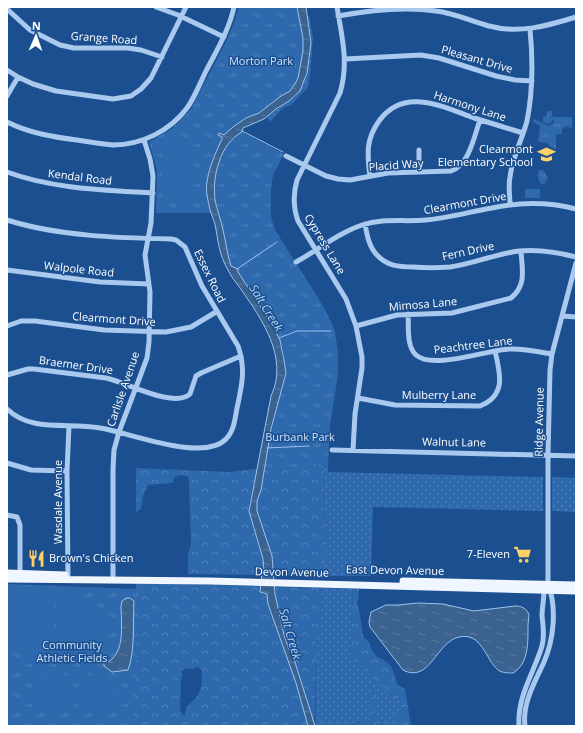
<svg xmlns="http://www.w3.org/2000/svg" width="583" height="733" font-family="'Open Sans',sans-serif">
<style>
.grass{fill:url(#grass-dots)}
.forest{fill:url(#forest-crowns);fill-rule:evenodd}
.wetland{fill:url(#wetland-marsh)}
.park{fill:url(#park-tufts)}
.pitch{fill:#2e69ad}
.water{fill:url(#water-ripples);stroke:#9cc4f0}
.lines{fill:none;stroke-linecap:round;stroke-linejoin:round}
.stream{stroke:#9cc4f0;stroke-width:1}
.minor{stroke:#a9c9ee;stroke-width:5}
.major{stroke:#f0f6ff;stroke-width:7}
.labels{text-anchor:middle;stroke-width:3;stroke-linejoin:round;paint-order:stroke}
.street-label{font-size:11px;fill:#fff;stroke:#1b4f8f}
.park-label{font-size:11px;fill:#cfe3fa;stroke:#1b4f8f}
.poi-label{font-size:11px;fill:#fff;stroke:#1b4f8f;text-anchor:end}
.water-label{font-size:12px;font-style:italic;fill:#b5d3f5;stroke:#1b4f8f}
</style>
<defs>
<pattern id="grass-dots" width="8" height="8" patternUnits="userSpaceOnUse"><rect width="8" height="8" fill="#2e69ad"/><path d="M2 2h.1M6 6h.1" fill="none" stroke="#4d80b9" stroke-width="1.8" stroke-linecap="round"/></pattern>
<pattern id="forest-crowns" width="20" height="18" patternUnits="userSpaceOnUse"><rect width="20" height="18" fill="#2e69ad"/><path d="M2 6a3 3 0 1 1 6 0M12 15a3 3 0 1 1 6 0" fill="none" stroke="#4d80b9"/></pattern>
<pattern id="wetland-marsh" width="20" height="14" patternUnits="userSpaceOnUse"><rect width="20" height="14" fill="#2e69ad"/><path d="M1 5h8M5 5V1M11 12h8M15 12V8" fill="none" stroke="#4d80b9"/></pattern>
<pattern id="park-tufts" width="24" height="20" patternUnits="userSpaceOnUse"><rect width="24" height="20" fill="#2e69ad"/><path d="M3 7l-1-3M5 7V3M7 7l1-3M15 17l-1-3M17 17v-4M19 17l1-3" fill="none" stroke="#4d80b9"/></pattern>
<pattern id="water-ripples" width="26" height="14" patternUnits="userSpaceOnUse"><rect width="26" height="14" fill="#3c6290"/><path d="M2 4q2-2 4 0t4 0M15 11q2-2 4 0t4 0" fill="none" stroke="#597aa1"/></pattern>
</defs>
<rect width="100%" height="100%" fill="#1b4f8f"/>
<path class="grass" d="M307 16H309L313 38 310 75 308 87 291 105 285 107 279 112 270 122 267 117C277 108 290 103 299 92 307 82 310 57 311 44 311 35 309 25 307 16Z
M328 465V472L543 477V511L373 507 371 576H315L319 574 325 565 327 524 324 511 325 472 313 468 312 466Z
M552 477 576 478V512L552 511Z
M321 588 353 589 350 657 359 664 369 671 373 680 384 686 390 695 403 701V708L397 718V726H377C374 718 374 708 374 699L379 695 370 700 371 716 365 721 359 722 353 726H315L317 657 316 633 320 629V619L322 606Z"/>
<path class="forest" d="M271 429 313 468 324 470 325 472 324 511 327 524V544L325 565 322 574 315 576 273 575 272 556 257 512V501L261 490Z
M136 468 229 472 257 469 249 504 251 520 263 559 264 571 262 572 261 575 188 574V554L191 544 189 482 188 476 179 475 175 477 172 483 148 485 143 496 141 509 136 512Z
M136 583 260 586V592L267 594 268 604 296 683 308 726H130ZM197 667 202 670C201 678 203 689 197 696 190 706 188 700 185 715H183L180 710 181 678 183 675 181 672 185 668 194 669Z
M275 587 321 588 322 606 320 619V629L316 633 317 657 314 725 293 656C281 636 277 610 275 587Z
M353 589H359V597L357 604 359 609 363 636 370 643 371 649 377 657 384 660 390 665 393 670 397 684 405 689 411 726H397V718L403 708V701L390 695 384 686 373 680 369 671 359 664 350 657Z"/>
<path class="wetland" d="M374 690 378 692 379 695 374 699C374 708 374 718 377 726H354C359 721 366 722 371 716L370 702 367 697Z"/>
<path class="park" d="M239 7H297L303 38V51L298 78 295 84 290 91 281 96 259 113 246 118 233 127 224 136 219 133 222 137V139L207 194 211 213H156L157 170 149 142 173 128 191 109 226 42 234 23Z
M547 111H552V116L554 117 553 121H552L549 124 543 122V117L547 116Z
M554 117H572V129L567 126 562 129V134H556V151H552V148L547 143 538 142 540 126 533 122 534 119 549 126 554 123Z
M242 132 284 154 273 175 271 189V217L275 230 325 309 335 331 338 353V375L330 425 328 465 265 469C267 454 269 439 273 424 279 394 292 371 280 340 273 319 251 291 238 272V269L231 266C227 254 226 242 223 230 221 220 217 210 215 200 212 176 220 144 242 132Z
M539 170H543L548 178 544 184H541C539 180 536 175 539 170Z
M7 584 139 589 134 726H7Z"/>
<path class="pitch" d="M162 142H194V200H162Z
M525 189H540V198H525Z
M10 593 55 594V618H9Z
M61 593C94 595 110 614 109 647L63 645 60 643Z
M7 623 54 624V648L7 647Z
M33 674 69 675 71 678V712C44 711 33 701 33 674Z
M81 675 118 676C118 704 107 714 79 713V678Z"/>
<path class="water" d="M297 7H306L311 43 307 73 300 91 289 101 276 109 264 119 243 128 242 132C220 144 212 176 215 200 217 210 221 220 223 230 226 242 227 254 231 266L238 269V272L270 321 280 340 284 360 286 373 271 429 261 490 257 501V511L272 556 275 594 284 635 288 647 293 656 315 726H308L296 683 268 604 267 594 260 592 262 572 264 571 263 559 249 511 271 396C289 358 262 319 240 288 236 282 231 277 228 270 219 255 218 240 215 224 214 220 212 217 211 213 209 207 208 200 207 195 204 178 215 154 222 139V137L218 135 219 133 224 135 233 127 246 118 259 113 281 96 290 91 295 84 298 78 303 51V38Z
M126 598H130L134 601C133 620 135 653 128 670L112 672 104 666V663C107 662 110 662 112 659 125 647 121 622 121 606L122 601Z
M418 603 443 604 474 611 515 606C521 606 527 608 529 615 529 618 528 622 528 625 528 641 529 664 513 673 509 673 502 673 498 670 485 659 482 632 459 637 436 642 430 684 403 670L370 627 369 622 371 612 386 605H398Z"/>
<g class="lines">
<path class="stream" d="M242 131 283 152
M237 269 277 242
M279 338 297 331H331
M267 448 309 446"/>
<path class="minor" d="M156 7 178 15 224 37
M337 7C342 37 349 63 340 93L297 180C293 194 293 207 298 221L346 299 356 326 362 357V368L355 414 353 450
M7 9 30 30 60 45 74 48H128L141 50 162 57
M338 16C370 10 403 6 436 11 454 13 471 21 489 26 519 34 547 26 576 17
M345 59 421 55 439 58 496 76 515 80 532 81
M7 70 18 77 33 84 56 91 113 99 131 96 141 89 151 78 186 7
M7 96 18 77
M7 122C29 133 53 137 77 140 89 142 101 144 113 145 141 145 170 131 187 108 195 97 200 83 206 71 217 50 229 30 234 7
M419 150V172
M286 156 326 176 338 179 350 180 388 173 451 171C469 165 474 137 480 120
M7 172C53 189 104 190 153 193
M370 176C367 154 366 139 379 121 404 86 443 107 474 118 490 123 507 128 523 133
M510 205C510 196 508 186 510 177 512 158 522 140 527 121 533 91 533 60 530 29
M7 220C57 236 119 238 171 239L176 240 185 247 202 286 238 346C246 369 242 385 237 408 235 419 234 431 226 439 203 463 128 432 100 428 68 422 32 433 7 409
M365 224C367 235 369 247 377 255 387 266 399 267 413 267 425 268 438 268 450 267 473 264 495 254 519 251 539 249 557 252 576 257
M296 262C318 250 338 233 362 225 383 218 404 222 426 220 448 218 469 212 492 208 520 202 548 202 576 209
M7 270 100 282 149 284
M408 314C409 326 406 346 416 355 432 370 488 350 509 349 523 348 538 352 552 354
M562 316 576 317
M7 326 21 321H35L104 330 166 332 191 327 216 312
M356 326 397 315 452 313 511 298C527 285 522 269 521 251
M7 375 28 369H34L106 378C126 382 174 409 190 394L196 376 201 373 241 356
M358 398 395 405 480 406C507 395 500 373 495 351
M332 450 576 456
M7 463 31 470 67 471
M7 515 17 517 20 525V575
M113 576V469L114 450 119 432 141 374 147 358 149 342 150 292 145 255 151 223 153 176 150 159 144 140
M68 579 67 471 69 426
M519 726C517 696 534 673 542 646 545 635 543 626 542 616 542 608 544 599 544 591L546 588
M525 726C522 703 535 682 544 662 554 639 557 607 548 584V455L550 370 552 354 576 263"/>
<path class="major" d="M7 573 65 575
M7 579 209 581 576 591
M403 581 576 585"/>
</g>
<defs>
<symbol id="school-bare" viewBox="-9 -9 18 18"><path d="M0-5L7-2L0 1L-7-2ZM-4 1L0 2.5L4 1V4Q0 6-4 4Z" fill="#ffd166" stroke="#1b4f8f" stroke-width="2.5" paint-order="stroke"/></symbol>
<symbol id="supermarket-bare" viewBox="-9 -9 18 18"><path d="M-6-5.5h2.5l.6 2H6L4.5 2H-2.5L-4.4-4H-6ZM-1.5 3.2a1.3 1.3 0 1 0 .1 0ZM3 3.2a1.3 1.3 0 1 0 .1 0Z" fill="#ffd166" stroke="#1b4f8f" stroke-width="2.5" paint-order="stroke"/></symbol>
<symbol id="restaurant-bare" viewBox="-9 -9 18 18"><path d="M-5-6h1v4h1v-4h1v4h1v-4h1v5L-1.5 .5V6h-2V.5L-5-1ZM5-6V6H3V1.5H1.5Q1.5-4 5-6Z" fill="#ffd166" stroke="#1b4f8f" stroke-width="2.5" paint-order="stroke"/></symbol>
</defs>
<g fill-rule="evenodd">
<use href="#school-bare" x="534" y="142" width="25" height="25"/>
<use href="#supermarket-bare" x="510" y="542" width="25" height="25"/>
<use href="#restaurant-bare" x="24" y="546" width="25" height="25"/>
</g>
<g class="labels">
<g class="street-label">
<text transform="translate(104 38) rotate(4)" y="4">Grange Road</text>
<text transform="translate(477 59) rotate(16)" y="4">Pleasant Drive</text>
<text transform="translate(470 106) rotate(18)" y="4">Harmony Lane</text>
<text transform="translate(396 165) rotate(-4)" y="4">Placid Way</text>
<text transform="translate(80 177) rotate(7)" y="4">Kendal Road</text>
<text transform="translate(465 203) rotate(-10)" y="4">Clearmont Drive</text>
<text transform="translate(325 244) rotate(59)" y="4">Cypress Lane</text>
<text transform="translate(468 251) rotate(-12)" y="4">Fern Drive</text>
<text transform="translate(79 269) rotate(6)" y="4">Walpole Road</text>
<text transform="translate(210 276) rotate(64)" y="4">Essex Road</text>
<text transform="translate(423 304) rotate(-5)" y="4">Mimosa Lane</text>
<text transform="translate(114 319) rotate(4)" y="4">Clearmont Drive</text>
<text transform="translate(473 345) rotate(-7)" y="4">Peachtree Lane</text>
<text transform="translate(76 365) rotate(8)" y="4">Braemer Drive</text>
<text transform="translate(123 389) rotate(-71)" y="4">Carlisle Avenue</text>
<text x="439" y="399">Mulberry Lane</text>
<text transform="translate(539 422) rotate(-89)" y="4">Ridge Avenue</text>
<text transform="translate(454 442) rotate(1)" y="4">Walnut Lane</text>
<text transform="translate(58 502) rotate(-90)" y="4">Wasdale Avenue</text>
<text transform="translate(395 570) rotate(1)" y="4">East Devon Avenue</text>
<text transform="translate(292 572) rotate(1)" y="4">Devon Avenue</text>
</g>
<g class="park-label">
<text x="261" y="65">Morton Park</text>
<text x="300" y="441">Burbank Park</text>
<text x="72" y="649">Community<tspan x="72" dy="13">Athletic Fields</tspan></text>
</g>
<g class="poi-label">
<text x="533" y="153">Clearmont<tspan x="533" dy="13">Elementary School</tspan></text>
<text x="510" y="558">7-Eleven</text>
<text x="49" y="562" text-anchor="start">Brown's Chicken</text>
</g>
<g class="water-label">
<text transform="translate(266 308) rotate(58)" y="4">Salt Creek</text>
<text transform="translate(290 634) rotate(74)" y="4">Salt Creek</text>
</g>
</g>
<rect width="583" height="733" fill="none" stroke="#ffffff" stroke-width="16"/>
<g transform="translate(36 36) rotate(2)" stroke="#1b4f8f" stroke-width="3" paint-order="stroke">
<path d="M0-3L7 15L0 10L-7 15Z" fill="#ffffff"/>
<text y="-6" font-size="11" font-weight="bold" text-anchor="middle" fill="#ffffff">N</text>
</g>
</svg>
